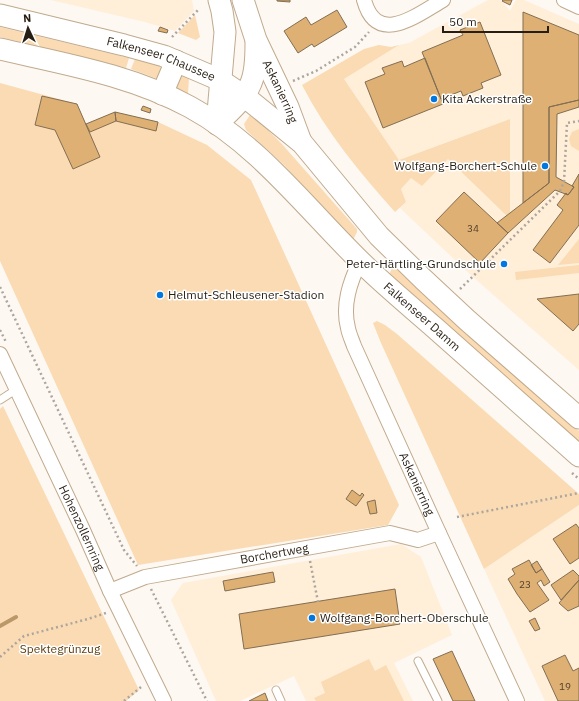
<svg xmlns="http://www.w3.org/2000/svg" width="579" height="701" font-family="'IBM Plex Sans',sans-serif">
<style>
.built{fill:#ffeed8}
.green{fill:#fadbb3}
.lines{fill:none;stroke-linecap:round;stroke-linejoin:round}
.stream{stroke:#bb986a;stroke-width:4}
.building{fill:#deb074;stroke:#826e53}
.lane-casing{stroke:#c0aa8d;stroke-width:9}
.street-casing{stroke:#c0aa8d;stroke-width:16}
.secondary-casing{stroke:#c0aa8d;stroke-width:23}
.path{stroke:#aca69e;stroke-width:2.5;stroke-dasharray:2 3;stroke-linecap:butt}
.lane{stroke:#fff;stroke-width:7}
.street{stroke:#fff;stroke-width:14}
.secondary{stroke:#fff;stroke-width:21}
.poi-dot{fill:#0078df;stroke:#fff;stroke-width:1.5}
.labels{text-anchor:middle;stroke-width:3;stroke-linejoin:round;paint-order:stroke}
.number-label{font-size:10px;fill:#55422b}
.street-label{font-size:12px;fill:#271e13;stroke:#fff}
.poi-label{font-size:12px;fill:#271e13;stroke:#fff;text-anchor:start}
.park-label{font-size:12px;fill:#604112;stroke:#fff}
</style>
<rect width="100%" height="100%" fill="#fdf8f2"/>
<path class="built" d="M51 0H192L194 11 175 31 145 22Z
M488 0H501L510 11 516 0H524L579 24V370L472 276 400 208 406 202 401 189 411 178 422 185 448 158 507 215 510 119 399 160 344 79 399 45 409 43Z
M579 505V701H545L484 569Z
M401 544 421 557 452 635 394 663 413 701H306L294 676 240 701H216L171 600 183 583Z"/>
<path class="green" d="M195 15 200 37 196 40 178 33Z
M0 27 129 58 126 68 0 37Z
M379 45 391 47 399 45 344 79 399 160 510 119V213L507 216 448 159 422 186 411 178 401 189 406 202 395 212C360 173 326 132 302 85L364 49Z
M135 59 160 66 163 69 158 79 131 69Z
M179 74 189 77 188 94 175 88Z
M0 83 77 104 86 124 115 112 158 122 207 145 251 180 399 505 388 525 138 565 0 261Z
M250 115 266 128 281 143 357 229V232L353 240 334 221 284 165 246 130 244 124Z
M579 129V151L571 146 569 139 572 132Z
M579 239V263L558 265Z
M579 265V273L516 280 515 272Z
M393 266 579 431V445L388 277Z
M377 321 385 325 397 334 579 494V505L484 569 381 343 373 323Z
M3 406 139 690 126 701H0V409Z
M369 659 375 671 386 665 404 701H316L314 698 325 693 321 682Z"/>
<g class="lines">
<path class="stream" d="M0 626 16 617"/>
</g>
<path class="building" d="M277 0H290V2L277 1Z
M503 0H512L510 5 502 1Z
M337 10 347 27 314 47 312 44 298 53 284 31 306 17 311 25Z
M523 12 579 35V100L549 107V183L523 203Z
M480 22 501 75 481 83 483 88 463 96 461 91 441 99 422 52 463 35 460 30Z
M160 27 168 30 167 33 158 31Z
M425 58 443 104 383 128 365 82 385 74 382 68 402 61 404 67Z
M42 96 77 104 100 157 73 169 55 130 35 125Z
M579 100V107L557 114 556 177 574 187 568 195 555 190 508 233 497 223 549 183V107Z
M143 106 151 109 150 113 141 110Z
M115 112 116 121 90 132 86 124Z
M115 112 158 122 156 131 116 121Z
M579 174V225L550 263 533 250 563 210 557 205 566 193 568 195 574 187 572 186Z
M464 192 508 233 480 263 436 221Z
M579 294V324L573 331 537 299Z
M352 490 360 496 362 493 364 495 356 506 346 499Z
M375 500 377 513 370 514 367 502Z
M576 524 579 528V558L570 564 553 539Z
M529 560 536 573 542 569 550 582 544 586 541 580 537 583 549 600 530 612 517 594 508 579 515 574 512 569Z
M537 561 542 569 536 573 531 565Z
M573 570 579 576V580L561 600 551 585Z
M273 572 275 582 225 591 223 581Z
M579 580V606L568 611 559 603Z
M395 589 400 624 244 649 239 614Z
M535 618 540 629 535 631 529 621Z
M452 651 475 701H453L433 659Z
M565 655 573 671 579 668V701H558L542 666Z
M265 693 268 701H249Z"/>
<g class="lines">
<defs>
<path id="lane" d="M0 400 17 389
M418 661 438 701
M276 690 281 701"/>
<g id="street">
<path d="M364 0C377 47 417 15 443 0"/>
<path d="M564 0 579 7"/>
<path id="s1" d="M360 261C350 282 342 305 348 328 349 334 352 340 354 346L439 533 517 701"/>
<path id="s2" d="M0 354 83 530 110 591 164 701"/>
<path id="s3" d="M110 591 145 577 390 533 418 540 439 533"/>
</g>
<g id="secondary">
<path id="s4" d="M243 0 256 40 288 107 301 142"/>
<path id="s5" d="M0 15 124 45 164 56 220 80 244 96 302 143 379 236 423 279 467 320 579 418"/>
<path id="s6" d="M0 49C65 64 131 75 190 107 258 144 305 207 359 260 383 284 410 306 435 328 483 371 531 413 579 456"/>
<path d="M162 94 176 61"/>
<path d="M217 124 225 32 222 11 219 0"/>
<path d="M217 124C229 112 245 99 251 83 256 71 256 56 256 43"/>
</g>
</defs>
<use href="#lane" class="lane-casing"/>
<use href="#street" class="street-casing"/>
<use href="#secondary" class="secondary-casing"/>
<path class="path" d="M172 37 198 10
M293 81 316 71 355 47 369 32
M0 287 124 550 137 566
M460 289 560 191 564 182 567 123 579 121
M0 330 6 342
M572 473 579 479
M457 517 579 493
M310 561 318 602
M151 589 207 701
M0 657 24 636 88 619 106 613
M124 701 141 687"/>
<use href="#lane" class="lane"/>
<use href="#street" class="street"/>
<use href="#secondary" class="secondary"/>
</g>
<g class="poi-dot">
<circle cx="434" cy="99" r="4"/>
<circle cx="545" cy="166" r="4"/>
<circle cx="504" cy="264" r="4"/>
<circle cx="160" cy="295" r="4"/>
<circle cx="312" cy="618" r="4"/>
</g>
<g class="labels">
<g class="number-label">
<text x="473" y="232">34</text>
<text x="525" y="588">23</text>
<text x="565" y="690">19</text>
</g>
<g class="street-label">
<text dy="4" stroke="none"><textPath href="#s5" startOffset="167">Falkenseer Chaussee</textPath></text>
<text dy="4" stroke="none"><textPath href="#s4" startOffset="99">Askanierring</textPath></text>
<text dy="4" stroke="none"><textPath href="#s6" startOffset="513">Falkenseer Damm</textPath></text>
<text dy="4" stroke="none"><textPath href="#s1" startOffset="240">Askanierring</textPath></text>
<text dy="4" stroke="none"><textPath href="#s2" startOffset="192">Hohenzollernring</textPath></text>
<text dy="4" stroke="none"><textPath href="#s3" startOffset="169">Borchertweg</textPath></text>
</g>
<g class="poi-label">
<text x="442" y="103">Kita Ackerstraße</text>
<text x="537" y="170" text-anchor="end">Wolfgang-Borchert-Schule</text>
<text x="496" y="268" text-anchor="end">Peter-Härtling-Grundschule</text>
<text x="168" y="299">Helmut-Schleusener-Stadion</text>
<text x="320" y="622">Wolfgang-Borchert-Oberschule</text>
</g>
<g class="park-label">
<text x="60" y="653">Spektegrünzug</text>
</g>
</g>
<g transform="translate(28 28) rotate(356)" stroke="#ffffff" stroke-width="3" paint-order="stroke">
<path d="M0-3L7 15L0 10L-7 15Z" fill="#271e13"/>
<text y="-6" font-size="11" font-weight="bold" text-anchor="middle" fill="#271e13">N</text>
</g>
<path d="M443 26v6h105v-6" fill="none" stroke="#271e13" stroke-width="2"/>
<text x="449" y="26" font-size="12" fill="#271e13" stroke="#ffffff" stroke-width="3" paint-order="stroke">50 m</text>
</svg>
